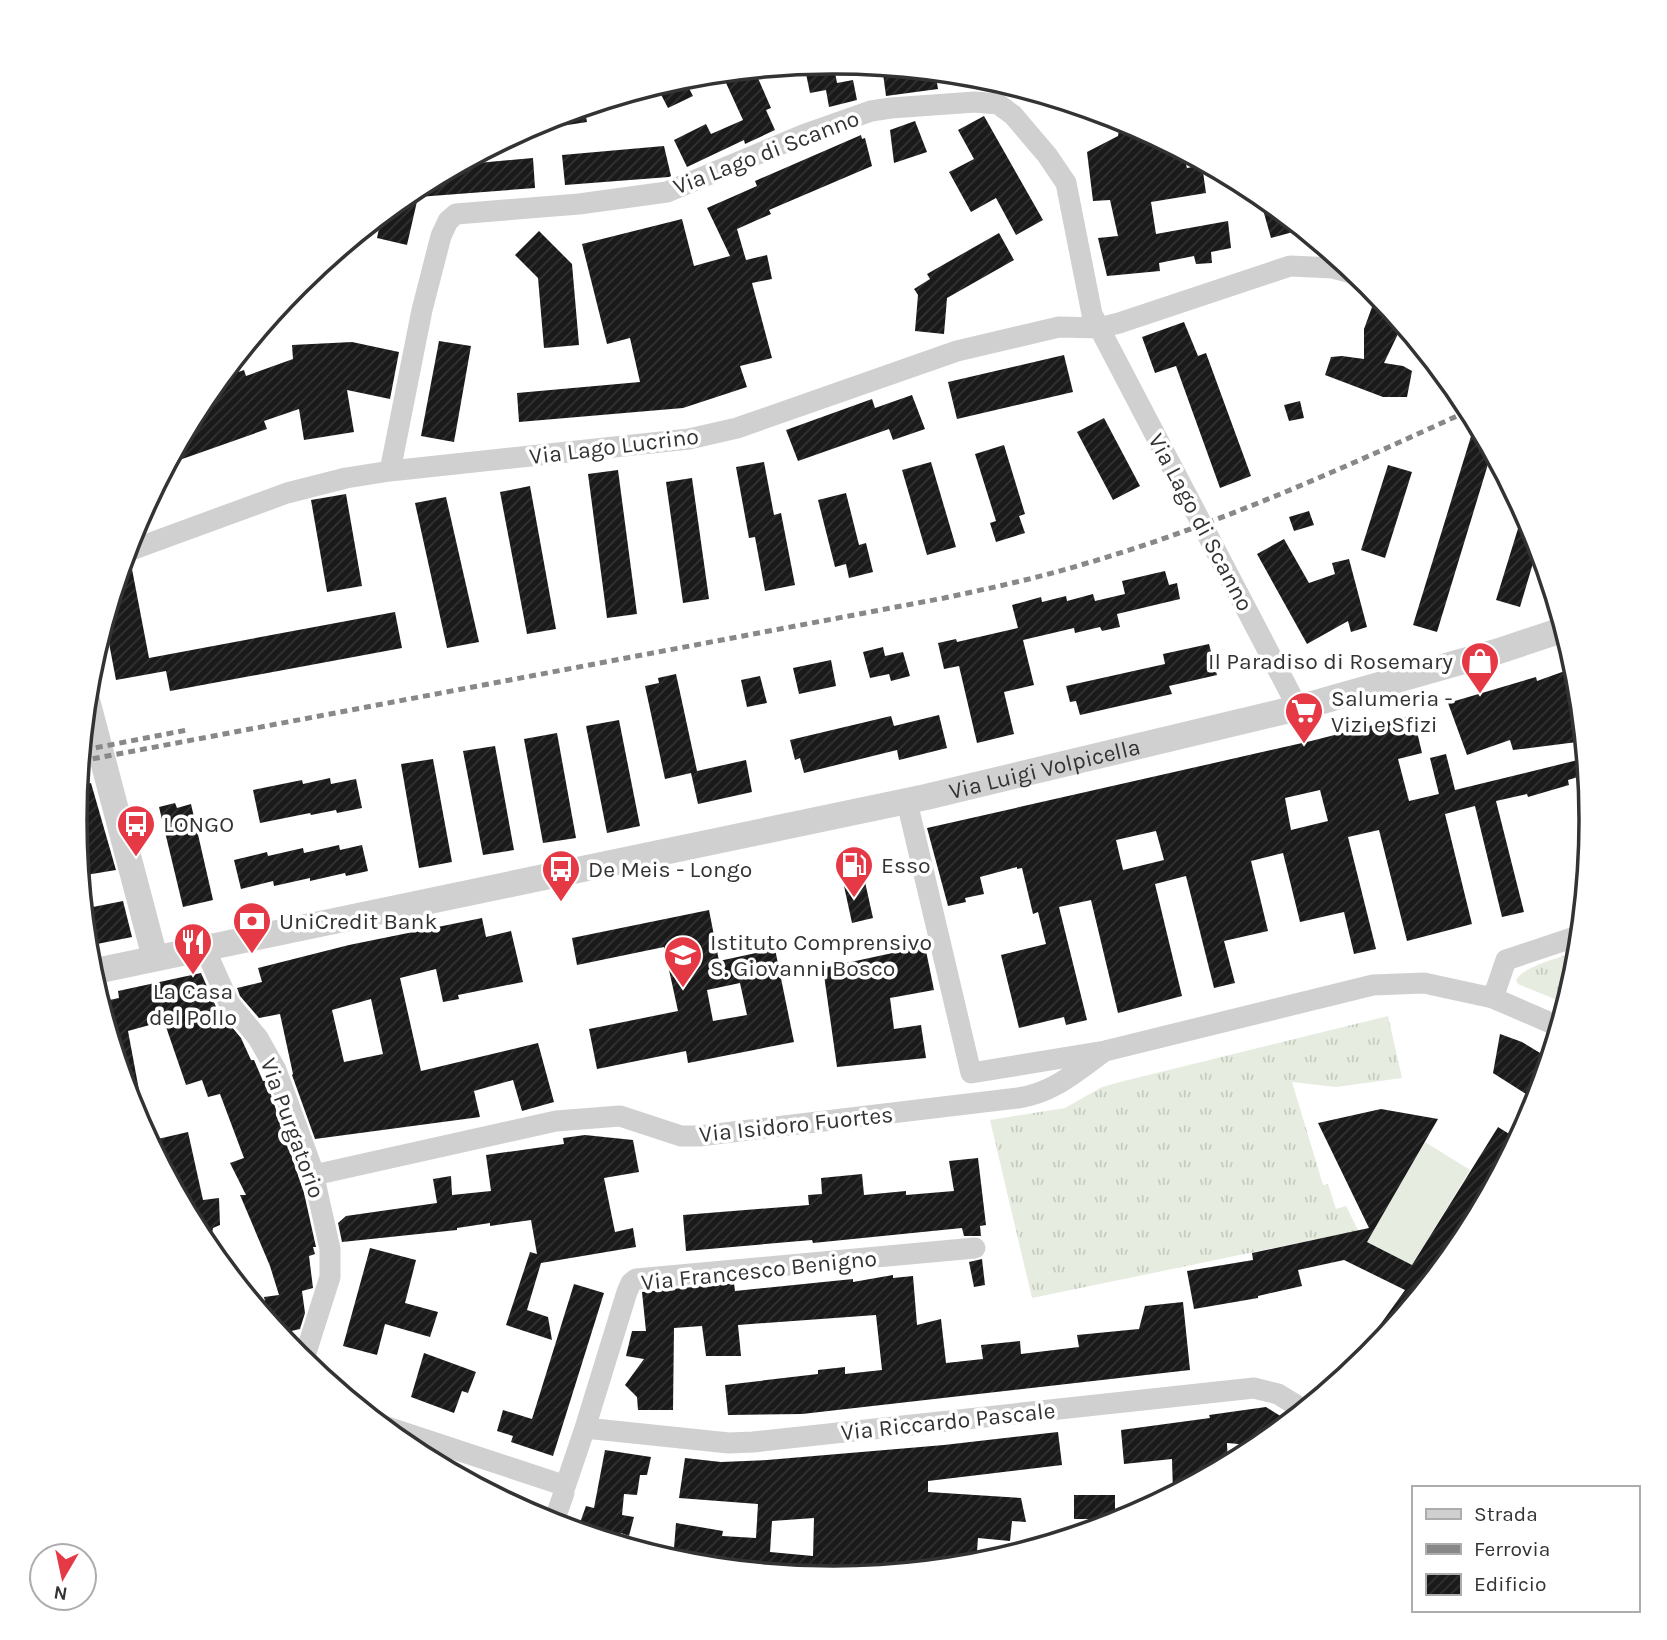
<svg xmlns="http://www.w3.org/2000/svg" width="1667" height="1640" font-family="Karla,sans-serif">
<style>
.grass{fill:url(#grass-tufts)}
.pitch{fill:#e6ecdf}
.building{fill:url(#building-hatch);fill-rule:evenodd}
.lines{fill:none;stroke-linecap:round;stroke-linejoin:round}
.minor{stroke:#d0d0d0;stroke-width:21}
.tertiary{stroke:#d0d0d0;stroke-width:26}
.rail{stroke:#888;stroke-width:5;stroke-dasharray:7 5;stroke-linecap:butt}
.labels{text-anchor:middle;stroke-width:7;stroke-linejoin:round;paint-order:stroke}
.street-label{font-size:23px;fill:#333;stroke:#fff}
.poi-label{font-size:23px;fill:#333;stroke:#fff;text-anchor:start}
.rim{fill:none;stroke:#333;stroke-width:3.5}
</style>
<defs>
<pattern id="grass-tufts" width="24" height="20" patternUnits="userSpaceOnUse" patternTransform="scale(1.75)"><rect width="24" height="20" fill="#e6ecdf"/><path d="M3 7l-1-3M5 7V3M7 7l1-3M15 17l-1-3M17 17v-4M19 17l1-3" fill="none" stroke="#c6cbc0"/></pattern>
<pattern id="building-hatch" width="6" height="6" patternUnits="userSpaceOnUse" patternTransform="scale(1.75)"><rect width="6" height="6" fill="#1a1a1a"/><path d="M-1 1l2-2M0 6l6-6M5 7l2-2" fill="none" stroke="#333"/></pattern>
</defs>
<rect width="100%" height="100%" fill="#fff"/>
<path class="grass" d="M1579 952 1578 968 1567 1004 1518 984 1516 980C1524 966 1563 956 1579 952Z
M1388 1016 1402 1078 1336 1087 1292 1082 1323 1185 1328 1184 1336 1209 1346 1206 1360 1234 1359 1238 1346 1233 1032 1298 990 1120 1065 1108 1102 1087 1120 1082Z"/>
<path class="pitch" d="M1425 1142 1470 1170 1412 1265 1366 1241Z"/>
<path class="building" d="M833 61 837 83 853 80 857 100 829 107 826 90 810 93 804 64Z
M882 66 935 71 938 89 886 96Z
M754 69 771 108 766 110 775 130 745 144 744 140 687 167 674 140 706 124 711 134 743 120 721 72Z
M683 77 693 96 668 108 656 85Z
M584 106 587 122 542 129 540 120 544 119Z
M984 116 1043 220 1016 235 996 198 971 212 949 172 974 159 958 130Z
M1121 118 1182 150 1187 168 1202 165 1206 193 1151 202 1156 234 1228 221 1231 248 1211 252 1212 263 1196 264 1194 256 1159 263 1160 271 1107 276 1098 238 1118 236 1110 200 1093 201 1087 152 1118 136Z
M915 121 927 152 894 163 890 130Z
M861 135 862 139 865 138 872 166 769 210 771 214 737 229 746 260 767 255 772 279 752 283 772 358 740 366 747 387 683 408 519 422 517 393 640 382 630 338 607 344 582 244 682 219 694 266 730 256 707 208 757 186 755 181Z
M664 146 671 176 669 177 565 185 562 155Z
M533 158 535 188 418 197 407 245 377 238 382 214 412 189 456 165Z
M1258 192 1304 229 1271 238Z
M539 231 572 264 579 345 544 348 538 278 515 255Z
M999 233 1014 260 947 298 944 334 915 331 918 295 914 289 930 279 927 274Z
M1372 307 1394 312 1398 318 1400 326 1397 336 1384 363 1403 366 1412 371 1407 397H1383L1325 375 1331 357 1342 356 1364 359V329Z
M1184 322 1198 356 1206 353 1251 476 1220 488 1176 366 1155 373 1142 337Z
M439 341 471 346 454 442 421 436Z
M352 342 399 352 390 399 347 390 354 432 304 440 299 409 264 421 267 429 168 464 203 398 219 379 244 370 246 376 293 359 292 345Z
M1064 355 1073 392 957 419 948 382Z
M912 395 925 429 893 440 889 429 798 461 786 430 872 399 875 408Z
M1300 401 1304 418 1289 421 1284 405Z
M1104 418 1140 486 1113 500 1077 432Z
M1476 420 1492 451 1437 632 1413 625Z
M1004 445 1025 514 1019 516 1025 533 996 542 990 523 996 521 975 454Z
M764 462 774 515 781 513 795 585 765 591 755 537 749 538 736 467Z
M931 462 956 547 927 555 902 470Z
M1388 465 1412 472 1385 558 1361 550Z
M618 470 637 614 607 618 588 474Z
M692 478 709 599 683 603 666 482Z
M530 486 556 629 527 634 500 492Z
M846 493 859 545 866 543 873 572 849 578 846 564 835 567 818 500Z
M346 494 362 586 327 592 311 500Z
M446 497 479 642 447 648 415 503Z
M1524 509 1539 543 1520 607 1496 600Z
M1309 511 1314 525 1294 531 1289 517Z
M1284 539 1309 583 1335 574 1332 563 1349 559 1367 627 1351 632 1348 621 1307 644 1257 554Z
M132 569 149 658 395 612 402 648 170 691 166 671 116 680 105 622 120 571Z
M1165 571 1169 585 1177 583 1180 599 1117 614 1120 627 1102 631 1100 627 1075 633 1074 628 1023 640 1034 685 1004 692 1014 734 977 743 959 666 944 669 938 643 956 639 957 642 1018 628 1012 605 1041 597 1042 602 1066 596 1067 601 1093 594 1095 601 1125 594 1122 581Z
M1209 644 1217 675 1169 686 1172 694 1080 715 1076 701 1070 702 1066 686 1165 664 1163 654Z
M883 647 885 656 903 652 910 676 891 681 889 674 870 678 863 652Z
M831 660 836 686 799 694 793 668Z
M1576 667 1585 741 1513 750 1510 740 1467 755 1448 703 1536 677 1537 681Z
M676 674 697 771 746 760 752 792 698 804 691 773 665 779 645 686 659 683 658 678Z
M760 676 767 703 747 707 741 680Z
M939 715 947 748 899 760 897 750 804 773 800 758 795 760 790 740 891 716 894 726Z
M1413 715 1422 753 1398 759 1409 801 1439 794 1430 758 1446 754 1455 790 1586 758 1588 774 1568 780 1569 785 1528 797 1527 794 1496 801 1524 912 1502 917 1475 806 1445 814 1472 924 1407 941 1379 830 1348 837 1376 949 1354 954 1344 912 1300 922 1283 853 1251 861 1268 931 1224 941 1235 983 1214 988 1186 876 1155 884 1182 996 1118 1013 1091 900 1059 907 1087 1020 1066 1025 1064 1017 1019 1028 1001 955 1046 944 1038 912 1033 914 1022 868 1017 869V867L980 877 984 894 965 898 966 902 948 906 927 828 1311 741ZM1320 790 1328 821 1291 830 1285 798ZM1156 831 1164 860 1123 870 1116 840Z
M619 720 640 826 607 833 586 726Z
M557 733 576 838 543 843 524 739Z
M495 746 514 850 483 855 463 751Z
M433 759 452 862 419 868 401 764Z
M330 778 331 784 356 779 362 808 337 813 336 810 311 815 310 813 260 823 253 790 302 780 303 784Z
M91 783 116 870 80 876 75 820 78 786Z
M175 803 177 808 191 804 213 900 183 907 159 807Z
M339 845 340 850 362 845 368 871 346 876 345 873 310 881V878L274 886 273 881 241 889 234 860 267 852 268 856 303 848 304 853Z
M865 882 873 918 852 923 844 886Z
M123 901 132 937 87 946 83 909Z
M709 910 719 961 775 949 794 1042 688 1063 686 1051 597 1069 589 1029 678 1011 664 947 577 965 572 938ZM740 983 747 1015 713 1021 707 990Z
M482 918 486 937 511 931 523 982 458 995 459 999 443 1002 436 969 400 978 421 1071 538 1043 554 1102 522 1111 513 1080 474 1091 480 1117 315 1139 292 1075 293 1074 280 1014 259 1018 240 996 237 988 262 982 258 968 349 945ZM371 999 383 1054 344 1062 332 1010Z
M925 946 934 990 890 998 894 1029 921 1025 926 1058 837 1067 823 968Z
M201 973 217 1009 241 1038 251 1060H254L263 1081 266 1080 304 1193 316 1247H313L315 1254 309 1256 313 1288 302 1291 305 1313 300 1329 278 1334 270 1324 264 1297 279 1295 270 1266 240 1195H246L230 1163 244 1158 220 1094 208 1097 202 1080 186 1085 164 1021 128 1031 139 1090 127 1093 100 1002 119 998 118 991Z
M1500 1034 1522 1042 1550 1059 1537 1101 1493 1073Z
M1381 1109 1438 1119 1367 1242 1412 1265 1498 1127 1519 1140 1464 1242 1386 1337 1377 1329 1405 1290 1344 1260 1298 1270 1302 1286 1258 1296V1298L1194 1309 1187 1271 1253 1260 1252 1253 1369 1228 1318 1123Z
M188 1132 203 1200 219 1198 220 1225 213 1228 212 1233 200 1236 149 1141Z
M585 1135 633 1140 639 1172 604 1178 615 1232 633 1228 636 1247 541 1263 527 1310 548 1317 552 1340 506 1325 530 1252 537 1254 531 1220 490 1226V1223L457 1228V1230L342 1242 338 1223 346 1216 437 1203 433 1179 451 1176 452 1195 491 1191 486 1155 564 1144 563 1138Z
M978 1158 986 1225 980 1226 981 1236H964L962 1228 813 1243 812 1240 686 1251 683 1215 809 1205 808 1195 822 1194 821 1178 862 1174 864 1195 906 1191V1195L954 1191 949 1161Z
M370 1248 416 1260 405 1303 438 1312 430 1337 385 1324 377 1355 343 1346Z
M982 1259 985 1285 974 1287 969 1262Z
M893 1275V1278L913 1276 917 1325 941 1319 946 1363 983 1359 981 1345 1020 1341 1021 1354 1079 1347 1077 1335 1139 1329 1145 1306 1183 1302 1190 1370 802 1414 728 1415 725 1385 818 1374V1370L845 1367V1374L882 1370 876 1315 738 1325 741 1356H706L702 1326 674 1328 673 1410H638L637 1397 625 1385 644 1359 626 1356 632 1331H646L642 1292 734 1283 735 1291 853 1279V1282Z
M574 1284 604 1293 553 1456 511 1442 513 1436 497 1431 503 1410 532 1419Z
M424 1353 476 1372 468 1393 462 1391 454 1413 411 1397Z
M1266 1407 1290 1422 1261 1446 1227 1443 1228 1466 1173 1494 1172 1459 1124 1464 1121 1430 1210 1418 1209 1415Z
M1058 1432 1062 1465 928 1481V1492L1021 1498 1026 1522 1012 1521 1010 1541 978 1538 976 1565 833 1579 729 1568V1564L696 1561V1565L673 1561 676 1523 723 1531 722 1536 756 1538 758 1504 679 1498 685 1458 721 1462 767 1460 944 1445ZM814 1518 813 1556 770 1552 772 1521Z
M605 1450 651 1457 647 1475H640L637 1495 624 1494 622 1515 634 1517 629 1536 621 1533 617 1543 577 1531 586 1506 594 1508Z
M1074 1495H1115V1519H1074Z"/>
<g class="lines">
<path class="minor" d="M390 471 422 310 441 236 448 221 456 214 579 204 667 192 803 135 871 111 891 108 975 102 998 104 1013 115 1047 155 1066 183 1092 314 1298 708
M126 552 287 493 346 478 390 471 689 439 737 428 957 351 1059 327 1099 328 1119 323 1290 266 1333 268 1359 275
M907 802 971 1073 1105 1051 1373 985 1424 983 1493 998 1560 1027
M205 949 229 1003 258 1038 276 1070 312 1168 330 1249V1277L303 1362
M1493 998 1506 960 1581 935
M314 1175 556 1121 620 1116 681 1136H699L1018 1098C1052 1093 1075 1073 1102 1053
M381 1425 563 1485 564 1493 553 1524
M585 1428 729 1443 753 1442 1254 1388 1278 1394 1304 1410
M565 1487 585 1428 627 1292 631 1283 636 1279 975 1248"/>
<g class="tertiary">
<path d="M87 700 155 958"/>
<path id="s1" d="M91 972 926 797 1298 708 1499 651 1565 629"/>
</g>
<path class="rail" d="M84 750 187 730
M81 761 944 598C991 588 1038 578 1084 564 1218 525 1344 468 1470 410"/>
</g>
<defs>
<symbol id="shop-pin" viewBox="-11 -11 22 30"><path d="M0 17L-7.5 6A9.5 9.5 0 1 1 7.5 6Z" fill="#e63946" stroke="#fff"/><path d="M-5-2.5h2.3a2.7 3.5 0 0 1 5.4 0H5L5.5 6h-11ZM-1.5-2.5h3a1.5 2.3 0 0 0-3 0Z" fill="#fff"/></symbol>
<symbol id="supermarket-pin" viewBox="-11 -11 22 30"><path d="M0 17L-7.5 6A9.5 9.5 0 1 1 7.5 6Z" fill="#e63946" stroke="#fff"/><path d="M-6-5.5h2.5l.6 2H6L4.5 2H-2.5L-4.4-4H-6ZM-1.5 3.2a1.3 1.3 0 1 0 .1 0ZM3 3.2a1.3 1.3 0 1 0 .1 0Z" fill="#fff"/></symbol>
<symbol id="bus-pin" viewBox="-11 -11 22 30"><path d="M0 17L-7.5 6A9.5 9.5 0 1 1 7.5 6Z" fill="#e63946" stroke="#fff"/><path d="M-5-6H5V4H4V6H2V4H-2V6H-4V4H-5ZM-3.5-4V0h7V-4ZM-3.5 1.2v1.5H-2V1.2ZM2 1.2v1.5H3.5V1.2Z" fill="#fff"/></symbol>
<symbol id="fuel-pin" viewBox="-11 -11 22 30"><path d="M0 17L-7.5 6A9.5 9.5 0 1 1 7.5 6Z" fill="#e63946" stroke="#fff"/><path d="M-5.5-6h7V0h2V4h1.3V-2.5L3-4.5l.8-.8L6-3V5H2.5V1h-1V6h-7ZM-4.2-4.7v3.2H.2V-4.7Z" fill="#fff"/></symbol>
<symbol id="bank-pin" viewBox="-11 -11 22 30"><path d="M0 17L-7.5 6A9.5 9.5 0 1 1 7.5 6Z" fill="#e63946" stroke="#fff"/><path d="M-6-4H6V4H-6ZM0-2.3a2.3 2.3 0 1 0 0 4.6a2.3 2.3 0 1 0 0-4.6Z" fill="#fff"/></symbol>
<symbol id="restaurant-pin" viewBox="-11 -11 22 30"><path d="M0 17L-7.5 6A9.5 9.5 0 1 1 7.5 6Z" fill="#e63946" stroke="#fff"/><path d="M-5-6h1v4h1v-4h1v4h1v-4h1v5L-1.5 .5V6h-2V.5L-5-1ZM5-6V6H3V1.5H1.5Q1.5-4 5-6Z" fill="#fff"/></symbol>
<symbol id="school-pin" viewBox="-11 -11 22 30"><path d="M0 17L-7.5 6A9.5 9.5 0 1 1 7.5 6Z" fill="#e63946" stroke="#fff"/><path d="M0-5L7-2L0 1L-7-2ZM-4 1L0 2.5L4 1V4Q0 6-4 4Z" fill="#fff"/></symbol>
</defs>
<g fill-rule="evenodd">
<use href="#shop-pin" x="1458" y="639" width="44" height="60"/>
<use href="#supermarket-pin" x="1282" y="689" width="44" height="60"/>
<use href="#bus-pin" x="114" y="802" width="44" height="60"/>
<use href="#fuel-pin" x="832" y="843" width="44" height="60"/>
<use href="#bus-pin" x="539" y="847" width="44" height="60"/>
<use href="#bank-pin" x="230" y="899" width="44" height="60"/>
<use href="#restaurant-pin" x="171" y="920" width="44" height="60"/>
<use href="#school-pin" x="661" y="933" width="44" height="60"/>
</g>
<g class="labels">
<g class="street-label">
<text transform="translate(766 152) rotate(-21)" y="8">Via Lago di Scanno</text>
<text transform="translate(614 446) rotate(-7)" y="8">Via Lago Lucrino</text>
<text transform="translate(1201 522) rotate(62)" y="8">Via Lago di Scanno</text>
<text dy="8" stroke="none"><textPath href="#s1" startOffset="975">Via Luigi Volpicella</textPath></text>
<text transform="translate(796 1124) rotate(-6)" y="8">Via Isidoro Fuortes</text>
<text transform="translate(293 1128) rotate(70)" y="8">Via Purgatorio</text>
<text transform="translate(759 1270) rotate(-6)" y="8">Via Francesco Benigno</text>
<text transform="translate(948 1421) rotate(-6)" y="8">Via Riccardo Pascale</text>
</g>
<g class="poi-label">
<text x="1453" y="669" text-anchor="end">Il Paradiso di Rosemary</text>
<text x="1331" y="706">Salumeria -<tspan x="1331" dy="26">Vizi e Sfizi</tspan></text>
<text x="163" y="832">LONGO</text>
<text x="881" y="873">Esso</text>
<text x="588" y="877">De Meis - Longo</text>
<text x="279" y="929">UniCredit Bank</text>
<text x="710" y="950">Istituto Comprensivo<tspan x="710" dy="26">S. Giovanni Bosco</tspan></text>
<text x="193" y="999" text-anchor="middle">La Casa<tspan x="193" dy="26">del Pollo</tspan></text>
</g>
</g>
<path d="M0 0H1667V1640H0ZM87 820a746 746 0 1 1 1492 0a746 746 0 1 1-1492 0Z" fill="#fff" fill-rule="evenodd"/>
<path class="rim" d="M87 820a746 746 0 1 1 1492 0a746 746 0 1 1-1492 0Z"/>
<rect x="1412" y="1486" width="228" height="126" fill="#ffffff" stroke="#adadad" stroke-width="2"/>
<rect x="1426" y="1509" width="35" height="10" fill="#d0d0d0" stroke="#adadad" stroke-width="2"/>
<text x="1474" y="1521" font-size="21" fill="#333333">Strada</text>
<rect x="1426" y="1544" width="35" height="10" fill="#888888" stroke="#adadad" stroke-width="2"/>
<text x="1474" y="1556" font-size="21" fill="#333333">Ferrovia</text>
<rect x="1426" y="1574" width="35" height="21" fill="url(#building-hatch)" stroke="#adadad" stroke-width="2"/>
<text x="1474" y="1591" font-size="21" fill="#333333">Edificio</text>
<g transform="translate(63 1577) rotate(189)"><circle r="33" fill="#ffffff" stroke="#adadad" stroke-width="2"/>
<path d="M0-5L12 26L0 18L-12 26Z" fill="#e63946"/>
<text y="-10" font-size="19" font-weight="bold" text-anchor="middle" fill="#333333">N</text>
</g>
</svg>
